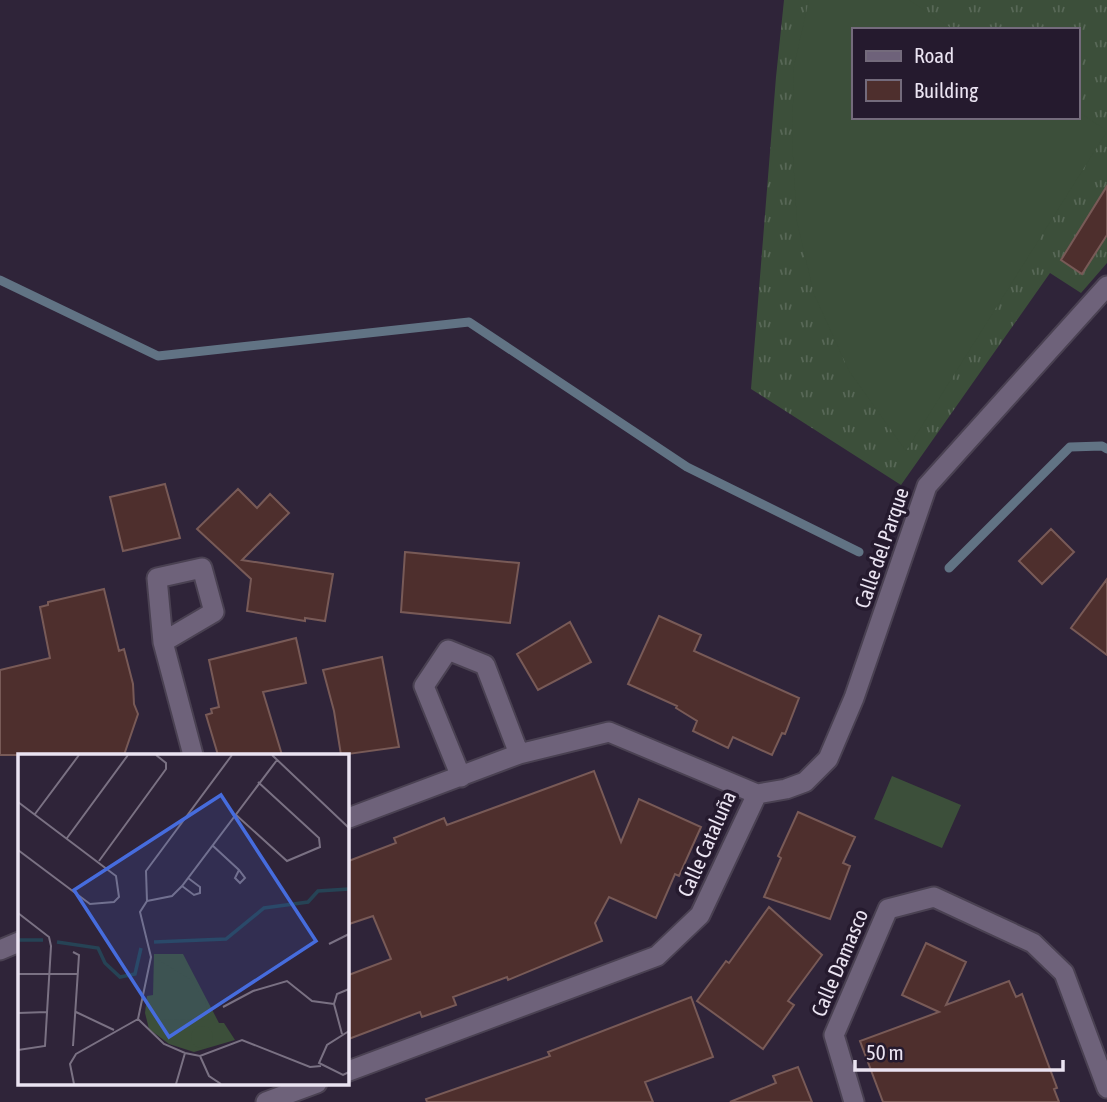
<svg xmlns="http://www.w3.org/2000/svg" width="1107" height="1102" font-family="'Asap Condensed',sans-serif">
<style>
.grass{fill:url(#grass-tufts);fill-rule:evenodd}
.pitch{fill:#3c4f3a}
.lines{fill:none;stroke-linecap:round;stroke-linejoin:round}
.stream{stroke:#617384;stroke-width:9}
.building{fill:#4e2f2d;stroke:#785a57;stroke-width:2}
.minor-casing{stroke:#4a4152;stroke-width:23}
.minor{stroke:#6e627a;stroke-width:19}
.labels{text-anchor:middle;stroke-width:7;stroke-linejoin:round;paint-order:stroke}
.street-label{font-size:21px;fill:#ebe4f2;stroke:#251a2e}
.inset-river{fill:none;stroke:#264355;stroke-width:3.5}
.inset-road{fill:none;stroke:#7a7183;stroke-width:2}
.view{fill:#466cdd;fill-opacity:0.15;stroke:#466cdd;stroke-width:3.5}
.inset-edge{fill:none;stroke:#ebe4f2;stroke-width:3.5}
</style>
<defs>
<pattern id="grass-tufts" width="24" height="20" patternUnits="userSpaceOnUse" patternTransform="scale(1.75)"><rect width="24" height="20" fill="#3c4f3a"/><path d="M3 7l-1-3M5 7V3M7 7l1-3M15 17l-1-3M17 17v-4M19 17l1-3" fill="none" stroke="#586857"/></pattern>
</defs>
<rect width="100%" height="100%" fill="#2f2439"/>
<path class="grass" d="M784 0H1107V263L1081 293 1050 273 901 485 751 389 776 77ZM853 30H1077V117H853Z"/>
<path class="pitch" d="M909 0 954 30H853V117H1077V111L1103 128 1106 133 906 451 849 371 814 294 797 222 792 141 794 66 809 0Z
M892 776 961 805 942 848 874 819Z"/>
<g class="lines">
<path class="stream" d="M0 280 158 356 469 322 687 467 859 552
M949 568 1070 447 1102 446 1107 449"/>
</g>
<path class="building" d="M1107 186V235L1082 274 1061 260Z
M165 484 180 538 123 551 110 497Z
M238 489 257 508 270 494 289 513 242 560 333 574 325 621 305 618V621L247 611 251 579 197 529Z
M1051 529 1074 552 1042 584 1019 561Z
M405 552 519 563 510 623 401 612Z
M1107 579V655L1071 628Z
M104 589 119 651 124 649 133 684 134 704 138 714 124 755H0V670L50 658 40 607 48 605V602Z
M659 616 701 635 694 651 799 698 785 734 782 733 772 755 733 737 728 748 693 731 697 721 676 708 677 706 628 684Z
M570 622 591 662 538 690 517 654Z
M296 638 306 683 263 692 282 755H218L206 715 212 713 211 709 219 707 209 660Z
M382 657 399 747 341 755 334 711 323 670Z
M594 771 621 842 639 799 701 827 679 876 675 874 656 918 609 897 595 923 602 941 508 980 507 977 453 997 456 1005 422 1017 420 1012 346 1040V976L391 959 373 916 346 925V862L396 843 394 838 444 818 447 825Z
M798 812 855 837 843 863 850 866 830 919 764 897 781 858 778 856Z
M769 907 822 955 788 1001 794 1005 763 1049 697 1001 726 961 729 963Z
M926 943 966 962 946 1005 1009 981 1016 997 1022 994 1057 1088 1054 1089 1059 1102H883L860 1041 939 1012 902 995Z
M691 997 713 1057 645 1082 653 1102H427L426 1099 550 1056 548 1052Z
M798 1067 812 1102H730L776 1083 773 1076Z"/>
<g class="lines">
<defs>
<path id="minor" d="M163 642 214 612 202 568 157 578 163 642 193 755
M461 777 424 686 448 650 485 665 519 754
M757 794 786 789 805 782 828 759 854 698 927 486 1107 286
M346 819 519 754 609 732 757 794
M0 950 19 942
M346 1072 657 956 700 915 757 794
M266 1102 317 1083
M854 1102 834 1035 888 909 934 897 1033 943 1064 973 1107 1088"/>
</defs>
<use href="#minor" class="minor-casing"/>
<use href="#minor" class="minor"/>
</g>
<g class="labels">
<g class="street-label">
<text transform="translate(882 548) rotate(-71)" y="7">Calle del Parque</text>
<text transform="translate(707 844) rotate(-66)" y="7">Calle Cataluña</text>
<text transform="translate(840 963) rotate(-67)" y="7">Calle Damasco</text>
</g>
</g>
<g transform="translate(18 754)">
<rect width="331" height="331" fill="#2f2439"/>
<path d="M136 200H165L201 269H206L217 286 176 298 151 290 131 275 127 259 129 242 135 241Z" fill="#3c4f3a"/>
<path d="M139 205 173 226 187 247 191 266 139 265ZM173 283a11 11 0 1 1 22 0a11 11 0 1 1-22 0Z" fill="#3c4f3a"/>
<path class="inset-river" d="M0 186H25M39 188 80 194 87 209 102 223 117 220 123 194M136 188 208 185 246 154 290 148 300 137 331 135"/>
<path class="inset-road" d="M254 1 331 74M0 48 98 122 101 143 96 148 72 150 0 96M17 60 61 1M217 60 269 107 302 93 301 84 240 28M49 84 110 1M194 91 221 116 227 124 222 129 217 124 221 116M81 107 148 15V9L138 1M164 132 176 141 182 139V133L170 124M129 147 154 142 164 132 259 6M129 147 128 117 214 1M0 159 31 183 33 192 27 292 0 296M311 190 331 180M55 198 61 201 55 292M0 220H60M205 253 235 237 269 227 294 247 316 250M58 258 96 276M0 259 29 258M120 265 146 290 167 299 182 302 224 286 292 313 303 312M120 265 133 203 122 158 129 147M331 277 309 291 301 309 325 321 331 318M324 280 316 250 319 240 331 235M182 302 191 322 203 330M56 330 52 310 58 300 120 265M158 330 167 299"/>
<path class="view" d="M203 41 298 187 151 283 56 136Z"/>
<rect width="331" height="331" class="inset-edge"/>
</g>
<rect x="852" y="28" width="228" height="91" fill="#251a2e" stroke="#746b7c" stroke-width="2"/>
<rect x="866" y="51" width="35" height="10" fill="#6e627a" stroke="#746b7c" stroke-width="2"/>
<text x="914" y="63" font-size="21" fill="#ebe4f2">Road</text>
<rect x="866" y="80" width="35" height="21" fill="#4e2f2d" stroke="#746b7c" stroke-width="2"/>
<text x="914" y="98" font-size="21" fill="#ebe4f2">Building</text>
<path d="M855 1060v10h208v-10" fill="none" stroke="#ebe4f2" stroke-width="3.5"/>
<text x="866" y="1060" font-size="21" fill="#ebe4f2" stroke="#251a2e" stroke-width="5" paint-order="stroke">50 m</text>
</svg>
